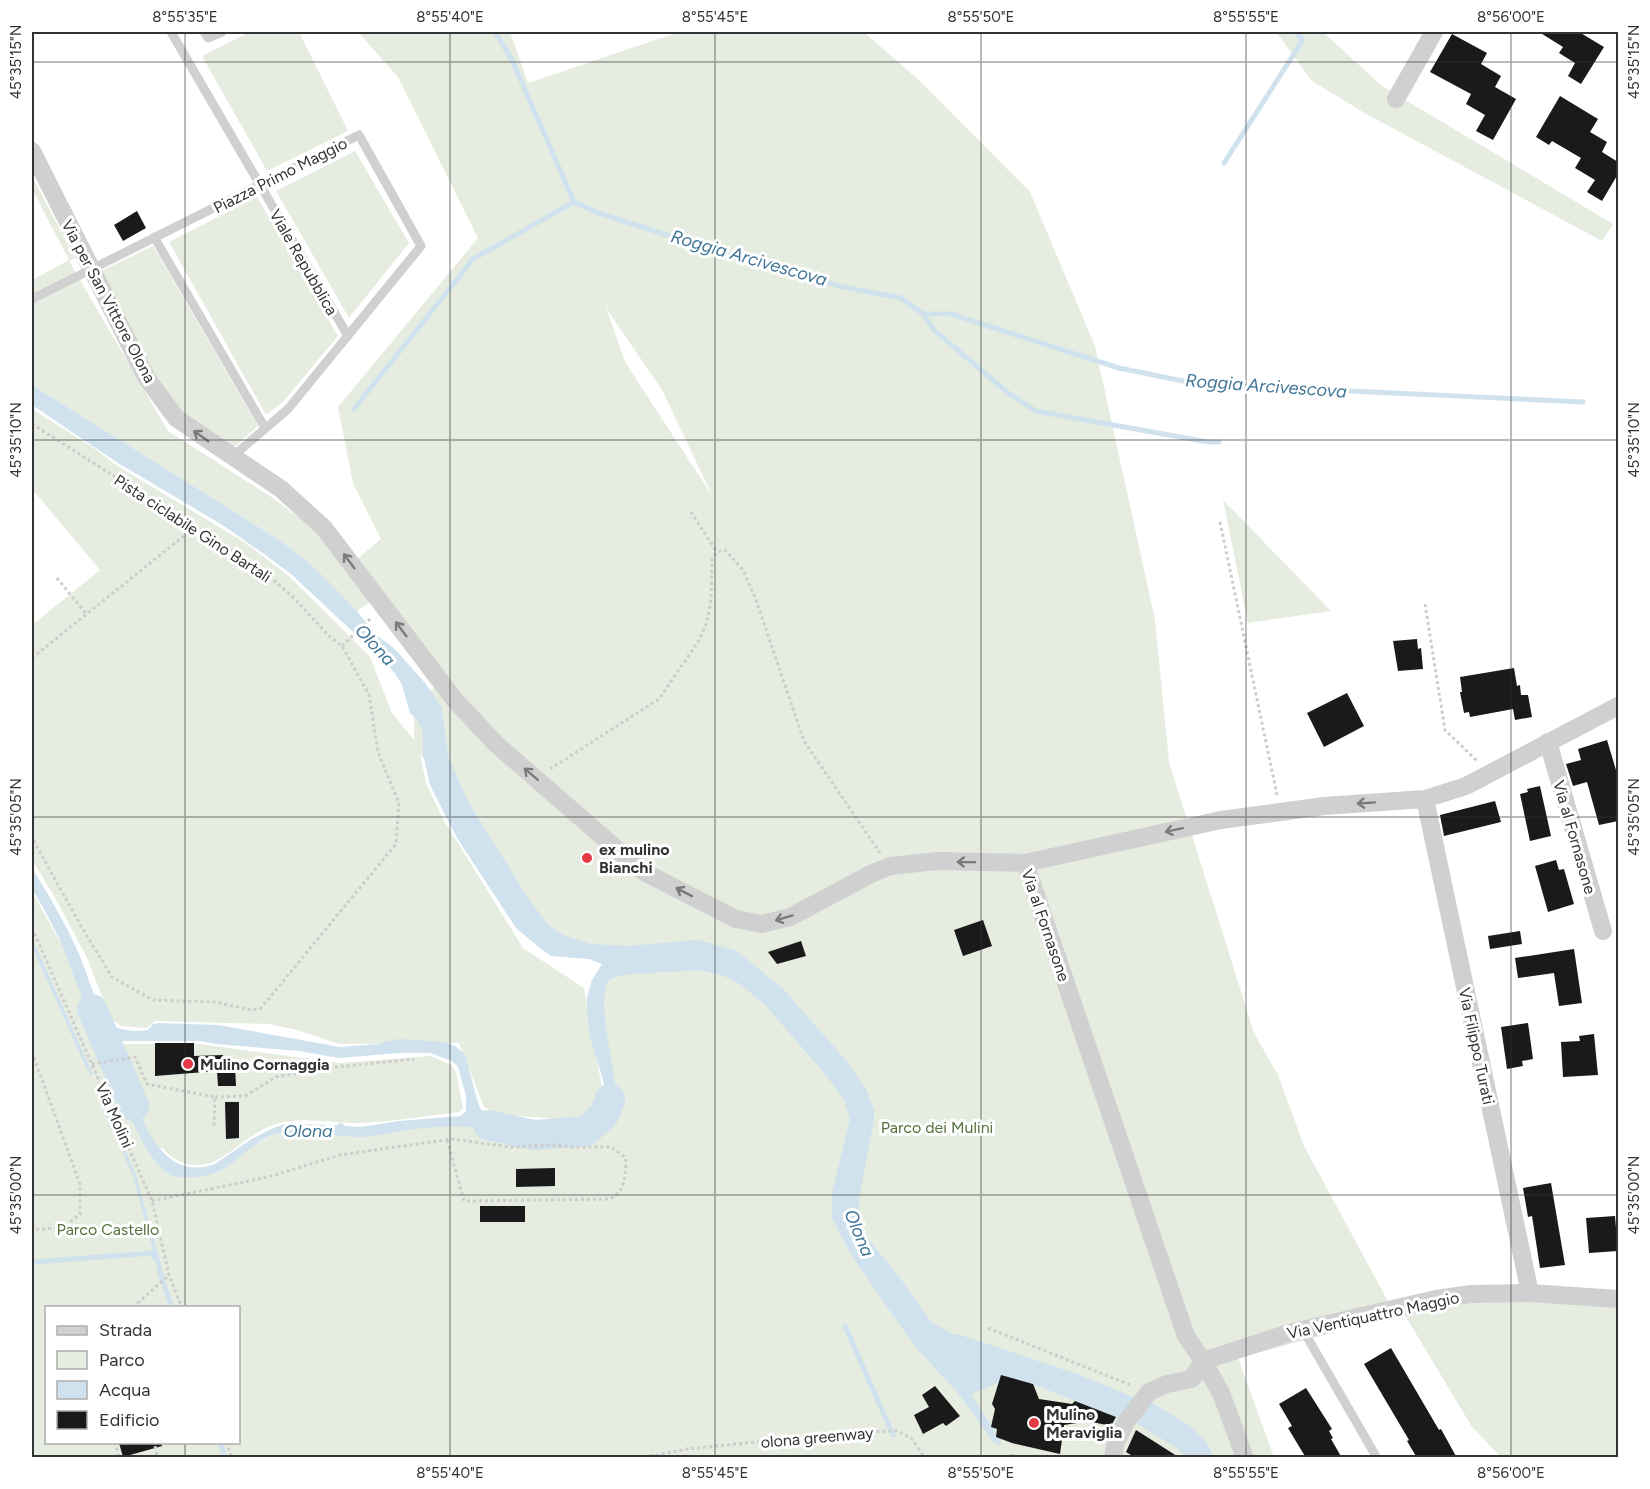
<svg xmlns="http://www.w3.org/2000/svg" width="1650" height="1489" font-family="Figtree,sans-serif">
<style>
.green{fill:#e6ecdf;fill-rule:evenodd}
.water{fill:#cfe2ee}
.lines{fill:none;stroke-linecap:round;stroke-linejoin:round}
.stream{stroke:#cfe2ee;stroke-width:5}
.river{stroke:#cfe2ee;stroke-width:30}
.building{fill:#1a1a1a}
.path{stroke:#cdcdcd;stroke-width:3;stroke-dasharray:3 3;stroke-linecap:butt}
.service{stroke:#d0d0d0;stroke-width:9}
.minor{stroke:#d0d0d0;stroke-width:18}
.oneway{stroke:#7a7a7a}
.ticks{fill:none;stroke:#333;stroke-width:1.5;stroke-opacity:0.45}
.poi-dot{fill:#e63946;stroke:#fff;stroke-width:2}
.labels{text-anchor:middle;stroke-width:6;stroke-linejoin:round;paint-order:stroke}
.street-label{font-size:16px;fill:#333;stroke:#fff}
.poi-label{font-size:16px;font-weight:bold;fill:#333;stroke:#fff;text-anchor:start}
.park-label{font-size:16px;fill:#56703f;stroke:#fff}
.water-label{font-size:18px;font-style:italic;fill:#3f7597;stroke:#fff}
.neatline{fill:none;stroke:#333;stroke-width:2}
.ticks-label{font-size:15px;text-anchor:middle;fill:#333}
</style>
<rect width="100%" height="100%" fill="#fff"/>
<path class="green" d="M250 32H299L348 131 267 171 202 56Z
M358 32H510L528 83 679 32H864L922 83 1030 192 1095 346 1155 620 1169 762 1254 1033 1278 1075 1304 1146 1396 1316 1238 1358 1274 1457H32V892L104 1019 115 1048 119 1044H199L340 1063 431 1056 451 1065 456 1072 463 1108 459 1112C427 1116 395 1121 364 1123 334 1124 301 1115 273 1125 251 1133 235 1151 215 1161 196 1170 173 1163 162 1147L153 1155 185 1177 232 1158 283 1129 318 1131 480 1115 530 1127 563 1128 599 1114 608 1098 595 1002 607 963 515 922 469 818 420 754 426 783 443 819 523 948 584 988 602 1088 598 1108 579 1120 498 1115 484 1107 459 1043 339 1044 297 1030 270 1024 155 1021 147 1028 121 1026 110 1018 88 960 58 903 32 859V625L100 570 32 489V409L94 448 116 465 244 542 289 576 370 657 392 713 414 740V702L445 680 356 560 381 539 353 483 338 407 478 238 398 77ZM605 304 610 314 662 390 713 497 625 362ZM46 1308H238V1442H46Z
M1276 32H1323L1382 86 1613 224 1602 241 1368 115 1312 81Z
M355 151 409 243 349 318 276 191Z
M34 180 75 258 69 261 168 431 276 500 316 531 373 600 357 611 302 557 276 538 32 385V280L69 260 32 189V181Z
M257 197 338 336 283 402 266 415 169 242Z
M153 246 258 426 232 449 183 414 153 376 101 271Z
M1223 500 1331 611 1248 623Z
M1471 1294 1618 1299V1457H1501L1472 1427 1400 1307Z"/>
<path class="water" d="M32 385 276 538 302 557 327 580 357 611 376 635 394 648 425 683 441 706 449 759 469 803 524 892 547 924 563 935 590 944 628 946 698 940 737 951 783 989 844 1058 866 1089 874 1110V1119L859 1199 860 1219 863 1228 869 1240 903 1282 932 1323 953 1334 960 1335 1077 1374 1138 1399 1149 1401 1190 1426 1206 1442 1214 1457H1186L1177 1448 1124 1416 1118 1418 1033 1384 1007 1377 1002 1381 971 1394 991 1425V1427L994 1428 996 1437 1002 1438 1000 1445 994 1443 958 1393 917 1349 894 1317 850 1253 832 1218V1193L850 1119 844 1100 825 1074 766 1006 740 984 724 976 701 970 631 974 615 977 608 981C592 1016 632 1103 608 1124 593 1136 529 1135 509 1133 496 1132 482 1128 469 1127 447 1125 423 1128 401 1131 387 1133 374 1137 360 1137 334 1137 293 1126 270 1136 238 1151 229 1179 187 1177 183 1177 177 1177 173 1176 146 1165 123 1098 112 1072L121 1068C139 1108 157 1185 215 1164L250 1140 271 1129 284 1124 337 1125 341 1122 345 1126 361 1127 399 1121 461 1116 466 1111V1096L458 1067 452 1061 430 1053H400L339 1058 299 1051 216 1044 200 1041H117L114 1042 115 1046 105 1048 85 1005 60 940 44 909 32 889V868C49 896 66 924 79 954 86 969 98 1012 108 1022 118 1031 136 1032 148 1030L153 1024 159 1023 218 1025 340 1047 377 1044 398 1039 445 1042 455 1046 465 1054 477 1099 480 1108 487 1115 510 1123 580 1122 595 1116 605 1101 604 1084 589 1033 587 1007V998L592 980 602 964 589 959 551 956 541 949 516 928 457 838 438 801 430 785 423 754V732L418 721 410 713 402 685 394 672 383 660 291 574 264 554 224 526 118 463 32 405Z
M32 938 93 1074 90 1076 32 947Z
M99 1089 136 1175 164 1276 160 1277 133 1176 95 1091Z"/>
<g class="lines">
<path class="stream" d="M495 32 512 60 574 202
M1224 163 1303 40 1296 32
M923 314H951L1119 368 1198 384 1583 402
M354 409 473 259 574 202 599 213 769 268 806 275 838 286 901 298 923 314 934 330 1007 392 1036 411 1208 442H1219
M32 1262 153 1253 155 1258
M159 1270 172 1308
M845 1326 893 1435
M220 1442 225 1458"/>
<path class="river" d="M92 1009 134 1106
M488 1125 534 1135 586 1131 604 1115 610 1099"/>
</g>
<path class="building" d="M1539 32H1579L1604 47 1581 84 1568 76 1575 63 1559 53 1563 47Z
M1452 34 1487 53 1481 64 1501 76 1495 87 1516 99 1493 140 1476 131 1485 115 1466 104 1471 94 1430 72Z
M1560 96 1598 119 1590 132 1607 142 1602 152 1618 162V174L1602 201 1587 192 1595 180 1575 168 1581 158 1552 141 1549 145 1536 137Z
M137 211 146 228 123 241 114 225Z
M1417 639 1418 649 1421 648 1423 669 1398 671 1393 641Z
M1514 668 1517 686 1520 685 1521 695H1528L1532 717 1515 720 1513 709 1470 717 1469 712 1464 713 1460 692H1462L1460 677Z
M1347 693 1364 726 1324 747 1307 713Z
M1607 740 1616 770H1618V821L1599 825 1587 782 1573 786 1566 764 1581 760 1578 749Z
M1540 786 1551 836 1530 841 1520 794 1528 792 1527 789Z
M1495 801 1501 822 1444 836 1440 815Z
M1556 860 1559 870 1564 869 1574 904 1548 912 1535 866Z
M983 920 992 946 963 956 954 930Z
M1520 931 1522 944 1490 949 1488 936Z
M801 941 806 956 777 964 768 952Z
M1574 949 1582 1003 1559 1006 1554 973 1518 978 1515 958Z
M1528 1023 1533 1059 1522 1061 1523 1066 1507 1069 1501 1027Z
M1594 1034 1598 1075 1563 1077 1561 1042 1580 1041 1579 1036Z
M155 1043H194V1056L223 1055V1065L235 1066 236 1086H218L217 1071 155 1076Z
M225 1102H239V1138L226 1139Z
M555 1168V1186L516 1187V1169Z
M1551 1183 1565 1265 1540 1268 1532 1216 1528 1217 1523 1188Z
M480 1206H525V1222H480Z
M1615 1216 1618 1251 1589 1253 1586 1218Z
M1391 1348 1439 1430 1441 1429 1457 1458H1417L1407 1441 1409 1440 1364 1364Z
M1001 1375 1033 1384 1039 1399 1072 1404 1075 1401 1116 1417 1111 1426 1078 1419 1077 1423 1064 1425 1060 1454 1012 1443 996 1437 997 1429 991 1427 995 1409 992 1404Z
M935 1386 960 1416 946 1426 943 1423 923 1434 914 1415 929 1407 922 1395Z
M1306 1388 1332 1429 1329 1431 1333 1438 1331 1439 1342 1458H1306L1288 1428 1292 1426 1279 1404Z
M1136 1430 1180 1458H1136L1126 1452Z
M119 1443H161L162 1446 123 1457Z"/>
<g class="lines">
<path class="path" d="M32 424 262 570 292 596 329 636 342 646 369 695 378 752 399 803 396 844 261 1008 251 1010 215 1002 153 1000 112 977 81 926 32 838
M691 512 717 552
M1220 522 1277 795
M57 578 87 615
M1425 604 1445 730 1477 761
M342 646 371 618
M32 658 195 527
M550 769 659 699 698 642 707 622 711 600 712 559 717 552 725 550 743 570 756 600 804 741 880 853
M32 928 152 1201 169 1275 182 1308
M32 1052 80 1184V1214L64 1227 32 1230
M92 1064 135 1057 147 1084 215 1097 214 1127
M215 1097 245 1096 276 1077 337 1067 414 1059
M152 1201 268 1177 340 1155 452 1139 510 1147 557 1145 571 1147H611L626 1158C625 1175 627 1190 610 1199L464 1201 447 1140
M142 1308 138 1303 169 1275
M988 1328 1133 1386
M115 1442 119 1458
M226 1442 232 1458
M152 1458 157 1455 154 1442
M626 1458 657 1455 687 1449 854 1432 897 1431 911 1438 925 1458
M998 1458 1009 1455 1023 1458"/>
<path class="service" d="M171 32 348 336
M204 32 208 38 222 32
M154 237 265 428
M32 299 359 135 421 246 288 409 232 457
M1303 1330 1377 1458"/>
<path class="minor" d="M1396 99 1434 32
M32 151 146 377 176 418 281 489 324 528 454 699 496 744 642 871 736 919 762 924 790 917 871 874 890 866 937 861 1025 863 1221 820 1324 806 1425 799 1466 786 1618 706
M1548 742 1603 931
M1425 799 1530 1293
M1025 863 1186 1336 1203 1361 1221 1393 1245 1458
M1203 1361 1289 1333 1436 1299 1471 1294 1530 1293 1618 1299
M1113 1458 1116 1441 1126 1422 1149 1392 1167 1384 1192 1379 1203 1361"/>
</g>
<defs><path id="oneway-shaft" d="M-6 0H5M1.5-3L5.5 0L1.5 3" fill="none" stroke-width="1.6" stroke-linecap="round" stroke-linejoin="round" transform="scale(1.5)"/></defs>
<g class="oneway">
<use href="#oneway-shaft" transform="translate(201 436) rotate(-145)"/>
<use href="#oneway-shaft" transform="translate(349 561) rotate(-127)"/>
<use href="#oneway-shaft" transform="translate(401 629) rotate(-127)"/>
<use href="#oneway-shaft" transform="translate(531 774) rotate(-139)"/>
<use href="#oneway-shaft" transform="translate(1366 803) rotate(176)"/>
<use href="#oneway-shaft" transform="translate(1174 830) rotate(168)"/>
<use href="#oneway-shaft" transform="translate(966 862) rotate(-179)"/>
<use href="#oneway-shaft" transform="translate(684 892) rotate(-153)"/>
<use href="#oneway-shaft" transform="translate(784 918) rotate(163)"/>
</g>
<path class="ticks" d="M185 32V1308M450 32V1458M715 32V1458M981 32V1458M1246 32V1458M1511 32V1458M32 62H1618M32 440H1618M32 817H1618M32 1195H1618M185 1442V1458"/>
<g class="poi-dot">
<circle cx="587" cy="858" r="6"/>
<circle cx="188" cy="1064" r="6"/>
<circle cx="1034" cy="1423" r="6"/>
</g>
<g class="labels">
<g class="street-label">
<text transform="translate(280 175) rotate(-27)" y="6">Piazza Primo Maggio</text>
<text transform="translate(304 262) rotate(60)" y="6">Viale Repubblica</text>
<text transform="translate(109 301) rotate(62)" y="6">Via per San Vittore Olona</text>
<text transform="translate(193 528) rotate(33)" y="6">Pista ciclabile Gino Bartali</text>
<text transform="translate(1575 837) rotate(74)" y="6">Via al Fornasone</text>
<text transform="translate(1046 925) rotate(71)" y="6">Via al Fornasone</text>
<text transform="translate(1477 1046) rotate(78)" y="6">Via Filippo Turati</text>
<text transform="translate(115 1115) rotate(66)" y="6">Via Molini</text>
<text transform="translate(1373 1315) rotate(-12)" y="6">Via Ventiquattro Maggio</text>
<text transform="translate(817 1437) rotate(-5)" y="6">olona greenway</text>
</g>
<g class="poi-label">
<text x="599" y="855">ex mulino<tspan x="599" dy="18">Bianchi</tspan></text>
<text x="200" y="1070">Mulino Cornaggia</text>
<text x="1046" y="1420">Mulino<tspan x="1046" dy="18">Meraviglia</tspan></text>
</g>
<g class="park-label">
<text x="937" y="1133">Parco dei Mulini</text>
<text x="108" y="1235">Parco Castello</text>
</g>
<g class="water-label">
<text transform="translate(749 258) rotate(16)" y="6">Roggia Arcivescova</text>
<text transform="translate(1266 386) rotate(4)" y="6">Roggia Arcivescova</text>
<text transform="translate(375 645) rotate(47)" y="6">Olona</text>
<text x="308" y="1137">Olona</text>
<text transform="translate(859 1233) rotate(67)" y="6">Olona</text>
</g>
</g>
<rect width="1650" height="1489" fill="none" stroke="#ffffff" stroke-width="66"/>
<rect x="45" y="1306" width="195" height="138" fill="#ffffff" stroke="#adadad" stroke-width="1.5"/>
<rect x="57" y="1326" width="30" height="9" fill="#d0d0d0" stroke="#adadad" stroke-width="1.5"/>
<text x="99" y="1336" font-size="18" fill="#333333">Strada</text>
<rect x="57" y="1351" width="30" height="18" fill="#e6ecdf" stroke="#adadad" stroke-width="1.5"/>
<text x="99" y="1366" font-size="18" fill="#333333">Parco</text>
<rect x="57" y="1381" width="30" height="18" fill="#cfe2ee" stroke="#adadad" stroke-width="1.5"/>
<text x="99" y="1396" font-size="18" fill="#333333">Acqua</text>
<rect x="57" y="1411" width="30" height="18" fill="#1a1a1a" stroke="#adadad" stroke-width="1.5"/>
<text x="99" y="1426" font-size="18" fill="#333333">Edificio</text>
<rect x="33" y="33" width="1584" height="1423" class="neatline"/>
<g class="ticks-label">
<text x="185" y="22">8°55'35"E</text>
<text x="450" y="22">8°55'40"E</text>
<text x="715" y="22">8°55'45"E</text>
<text x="981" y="22">8°55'50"E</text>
<text x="1246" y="22">8°55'55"E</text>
<text x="1511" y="22">8°56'00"E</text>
<text transform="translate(16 62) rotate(-90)" y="5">45°35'15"N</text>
<text transform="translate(1634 62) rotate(-90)" y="5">45°35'15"N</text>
<text transform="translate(16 440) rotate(-90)" y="5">45°35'10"N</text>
<text transform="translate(1634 440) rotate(-90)" y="5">45°35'10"N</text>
<text transform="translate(16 817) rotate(-90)" y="5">45°35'05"N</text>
<text transform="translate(1634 817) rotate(-90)" y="5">45°35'05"N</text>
<text transform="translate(16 1195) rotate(-90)" y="5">45°35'00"N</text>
<text transform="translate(1634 1195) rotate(-90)" y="5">45°35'00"N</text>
<text x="450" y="1478">8°55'40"E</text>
<text x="715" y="1478">8°55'45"E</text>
<text x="981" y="1478">8°55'50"E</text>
<text x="1246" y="1478">8°55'55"E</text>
<text x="1511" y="1478">8°56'00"E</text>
</g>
</svg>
